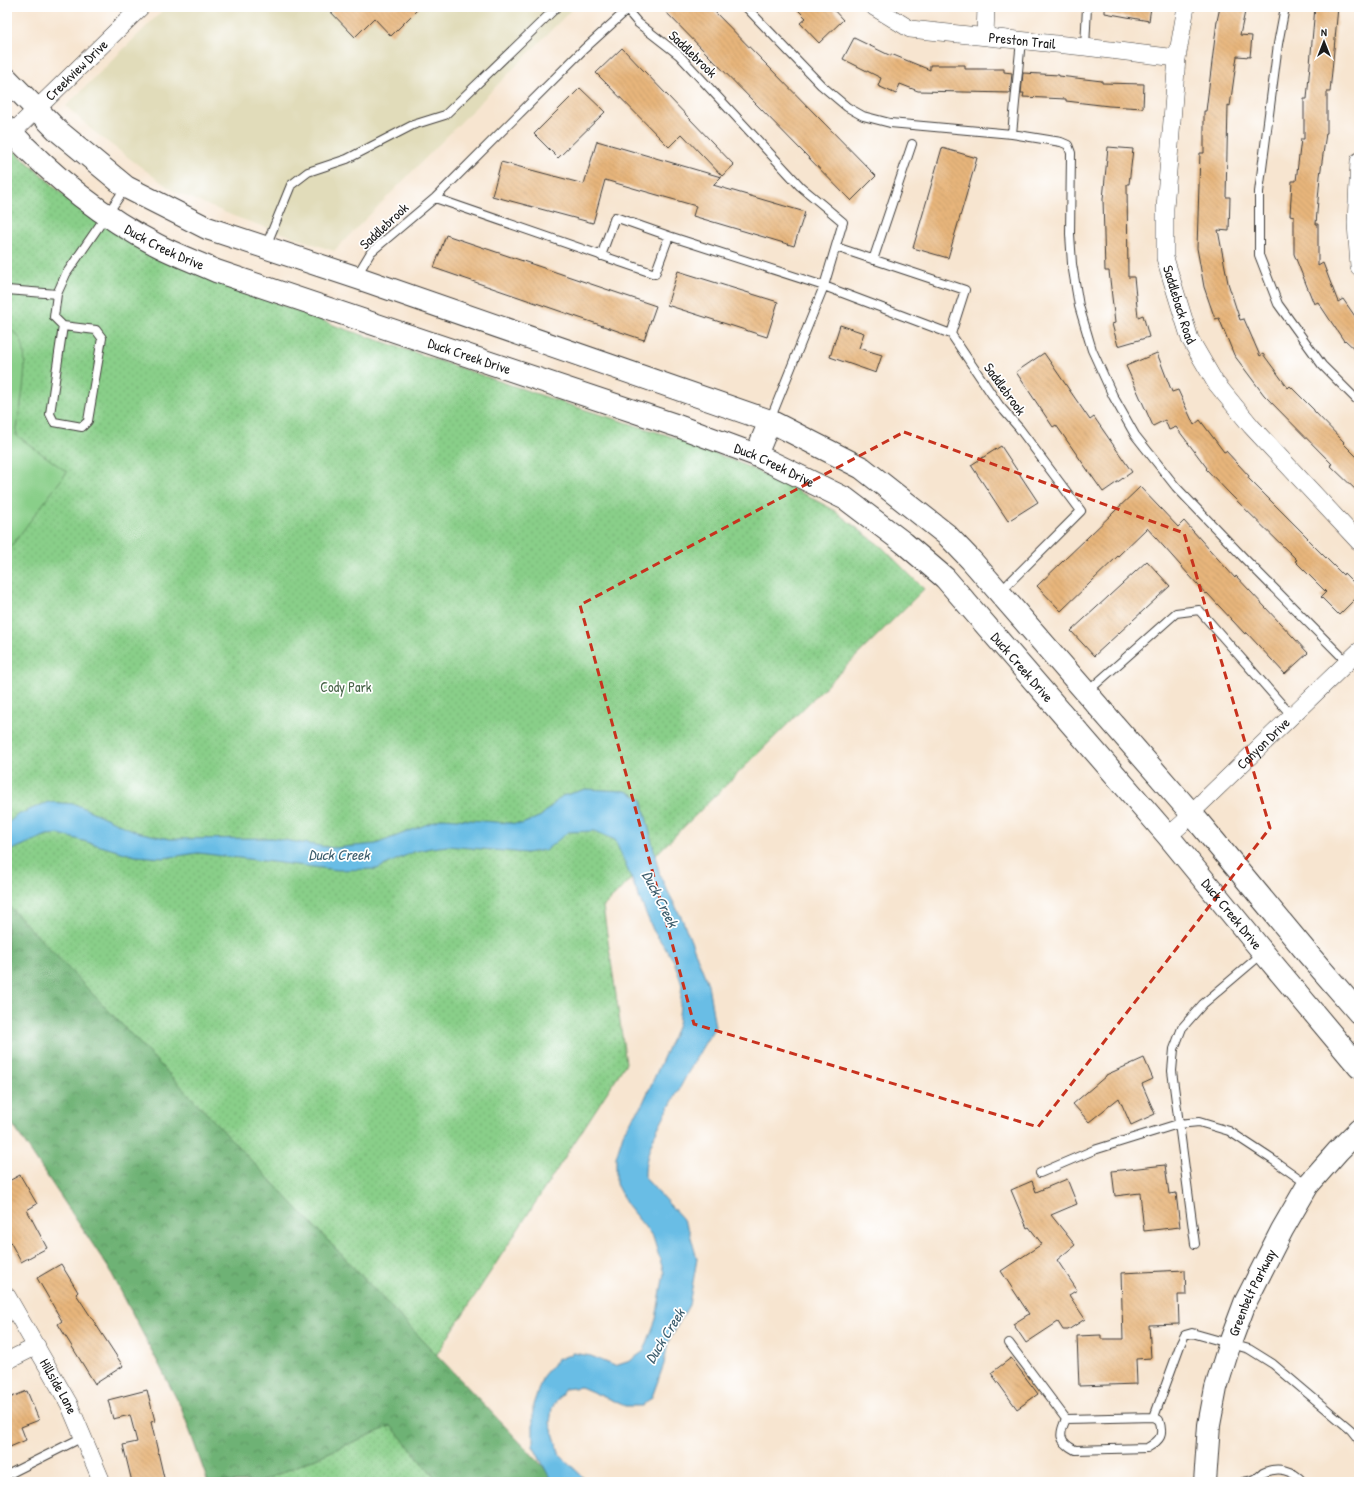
<svg xmlns="http://www.w3.org/2000/svg" width="1366" height="1489" font-family="'Patrick Hand',sans-serif">
<style>
.built{fill:#e1dcba}
.grass{fill:url(#grass-dots);stroke:#527652}
.forest{fill:url(#forest-crowns);stroke:#456748}
.garden{fill:#89cf89;stroke:#527652}
.water{fill:#69bde5;stroke:#426c80}
.building{fill:url(#building-back-hatch)}
.lines{fill:none;stroke-linecap:round;stroke-linejoin:round}
.lane-casing{stroke:#3d3a37;stroke-width:10}
.street-casing{stroke:#3d3a37;stroke-width:18}
.secondary-casing{stroke:#3d3a37;stroke-width:24}
.lane{stroke:#fff;stroke-width:8}
.street{stroke:#fff;stroke-width:17}
.secondary{stroke:#fff;stroke-width:22}
.marked{fill:none;stroke:#c8321e;stroke-width:3;stroke-dasharray:8 5;stroke-linejoin:round}
.labels{text-anchor:middle;stroke-width:3.5;stroke-linejoin:round;paint-order:stroke}
.street-label{font-size:14px;fill:#1c1c1c;stroke:#fff}
.park-label{font-size:14px;fill:#486448;stroke:#fff}
.water-label{font-size:15px;font-style:italic;fill:#3b5c6c;stroke:#fff}
</style>
<defs>
<pattern id="grass-dots" width="8" height="8" patternUnits="userSpaceOnUse"><rect width="8" height="8" fill="#89cf89"/><path d="M2 2h.1M6 6h.1" fill="none" stroke="#76b176" stroke-width="1.8" stroke-linecap="round"/></pattern>
<pattern id="forest-crowns" width="20" height="18" patternUnits="userSpaceOnUse"><rect width="20" height="18" fill="#6eb275"/><path d="M2 6a3 3 0 1 1 6 0M12 15a3 3 0 1 1 6 0" fill="none" stroke="#5a905f"/></pattern>
<pattern id="building-back-hatch" width="6" height="6" patternUnits="userSpaceOnUse"><rect width="6" height="6" fill="#e7b57c"/><path d="M-1 5l2 2M0 0l6 6M5-1l2 2" fill="none" stroke="#c69b6b"/></pattern>
</defs>
<rect width="100%" height="100%" fill="#fff"/>
<filter id="ink" filterUnits="userSpaceOnUse"><feTurbulence type="fractalNoise" baseFrequency=".025" numOctaves="2"/><feDisplacementMap in="SourceGraphic" scale="8" xChannelSelector="R" yChannelSelector="G"/><feConvolveMatrix kernelMatrix="1 2 1 2 8 2 1 2 1" color-interpolation-filters="sRGB"/></filter>
<filter id="wash" filterUnits="userSpaceOnUse"><feTurbulence type="fractalNoise" baseFrequency=".012" numOctaves="4" result="noise"/><feDisplacementMap in="SourceGraphic" scale="16" xChannelSelector="R" yChannelSelector="G"/><feGaussianBlur stdDeviation="0.9" result="paint"/><feColorMatrix in="noise" values="0 0 0 0 0 0 0 0 0 0 0 0 0 0 0 0 0 1.4 0 .05"/><feComposite in="paint" operator="in"/></filter>
<g filter="url(#wash)">
<rect width="100%" height="100%" fill="#f7e5d0"/>
<path class="built" d="M166 7H574L334 251 236 217 173 191 93 131 66 106Z"/>
<path class="grass" d="M7 144 73 203 147 252 336 326 573 406 673 437 737 462 783 483 832 509 883 548 924 589 603 907 626 1063 391 1425 439 1482H208L182 1409 110 1270 7 1116Z"/>
<path class="forest" d="M7 904 558 1482H439L391 1426 260 1482H208L182 1409 110 1270 7 1116Z"/>
<path class="garden" d="M7 327C11 330 16 333 19 337 32 355 19 412 16 435L67 472 9 549 7 548Z"/>
<path class="water" d="M586 789 626 791 642 799 660 876 683 921 708 984 715 1027C701 1048 689 1071 677 1093 663 1119 644 1147 645 1178L682 1218 689 1230 697 1259 689 1305 668 1342 664 1364 652 1397 642 1406H625L581 1387 565 1389 552 1408 550 1423 560 1455 584 1478 586 1482H552L533 1446V1405L543 1376 557 1360 574 1353 591 1356 615 1366 630 1361 644 1351 656 1319 664 1273 653 1237 627 1205 616 1184V1157L624 1131 642 1105 678 1025 682 985 674 961 653 930 615 840 595 831 568 832 546 850 526 853 448 846 431 848 413 852 377 869 338 870 198 853 164 858 135 856 59 834 47 835 7 852V824L17 815 48 802 75 804 137 832 170 839 272 838 333 848 376 844 443 818 522 824 541 816 562 796Z"/>
<g id="blocks">
<path class="building" d="M326 7H420L391 36 374 18 355 37Z
M661 7H710L876 176 851 201Z
M795 7H831L843 20 819 43 800 23 806 18Z
M1105 7H1151L1149 21 1105 13Z
M1220 7H1246L1240 35 1252 36 1250 57 1237 56 1230 106 1228 105 1226 197H1230L1229 231 1218 230 1228 283 1240 320 1244 319 1260 356 1263 354 1288 388 1290 386 1314 410V411L1344 442 1343 443 1359 459V493L1330 465 1332 464 1264 395 1234 355 1219 318 1215 319 1204 287 1197 248 1200 153H1204V111H1206L1217 21Z
M1315 7H1338L1330 92H1327V133H1326L1320 176 1316 224H1318V266L1323 263 1338 302 1343 299 1359 322V353L1345 340 1344 341 1318 302 1314 304 1294 254V216L1290 215 1292 181H1296L1301 139H1304V99H1307Z
M854 38 891 56V54L930 70V65H965V69H1004V72L1012 73 1010 93 918 91 900 84 896 94 878 86 881 78 843 59Z
M622 48 734 165 722 176 682 134 669 147 596 73Z
M1023 73 1059 75V76L1102 81V83L1144 84 1143 108 1109 106 1066 101V99L1023 97 1024 93H1021Z
M580 88 605 112 558 158 534 134Z
M597 141 721 177 713 185 805 212 794 246 693 216 696 206 605 180 593 223 492 196 501 162 584 184Z
M1108 147 1133 149 1129 184H1127L1128 277H1134L1138 317 1143 315 1149 337 1118 346 1112 324 1115 323 1109 271H1105L1103 199Z
M942 148 977 158 948 258 913 248Z
M446 235 656 306 644 340 434 268Z
M678 271 778 302 767 337 667 305Z
M840 325 864 333 859 348 882 355 876 373 830 357Z
M1044 353 1090 420 1094 417 1132 472 1103 492 1056 425 1053 427 1016 372Z
M1157 353 1172 392 1178 390 1194 425 1200 420 1224 452 1226 451 1249 476 1248 478 1308 538 1307 539 1343 575 1344 573 1359 588V595L1339 615 1321 597 1326 592 1295 561 1297 560 1230 494 1206 469 1207 468 1176 427 1169 430 1165 420 1153 426 1126 366Z
M1001 446 1038 502 1008 521 971 465Z
M1140 487 1178 527 1184 521 1235 578 1236 576 1308 653 1285 674 1246 632 1245 634 1207 593 1206 594 1147 528 1061 611 1037 586Z
M1147 561 1170 586 1094 656 1071 631Z
M1144 1058 1153 1079 1142 1084 1155 1114 1131 1125 1119 1098 1089 1122 1073 1104 1106 1076V1075Z
M1165 1165 1169 1194 1176 1193 1180 1227 1144 1231 1140 1193 1115 1196 1112 1171Z
M20 1175 37 1204 27 1210 47 1248 21 1262 7 1236V1182Z
M1067 1179 1077 1204 1051 1215 1075 1245 1057 1260 1077 1290 1069 1295 1085 1319 1068 1330H1063L1058 1322 1026 1343 1013 1324 1029 1314 1001 1271 1042 1244 1029 1227 1027 1228 1011 1190 1032 1181 1036 1192Z
M61 1264 78 1292 76 1294 123 1366 95 1384 58 1324 62 1321 37 1278Z
M1185 1270 1186 1295H1178L1179 1324 1149 1325 1151 1358 1136 1359 1137 1384 1079 1386 1077 1336 1101 1335V1339H1123L1121 1273Z
M1011 1358 1038 1394 1017 1409 991 1373Z
M147 1390 155 1421 151 1422 165 1482H132L123 1445 137 1442 130 1415 113 1419 108 1400Z
M27 1391 39 1420 21 1427 26 1440 10 1447 7 1440V1399Z"/>
</g>
</g>
<g filter="url(#ink)">
<use href="#blocks" fill-opacity="0" stroke="#3d3a37" stroke-width="1"/>
<g class="lines">
<defs>
<path id="lane" d="M746 7 821 85 847 107 863 116 890 123 1012 134 1061 142 1068 145 1071 153 1070 234 1072 264 1079 306 1092 350 1113 396 1135 435 1176 487 1244 558 1347 662
M1285 7 1278 44 1259 192V255L1278 304 1322 365 1359 402
M1085 47 1087 7
M1012 134 1021 40
M435 198 655 274 669 236 824 286 951 334
M266 246 291 185 308 172 347 159 413 125 445 115 557 7
M836 247 965 290 951 334 999 405 1019 428 1081 511 1000 592
M601 256 615 217 669 236
M873 260 912 144
M356 277 371 252 435 198 584 49 627 10 638 23 679 55 800 186 843 222 824 286 770 420
M7 290 57 294
M63 326 50 414 54 422 82 427 88 421 102 338 96 330 63 326 54 317 57 294 66 274 126 187
M1087 692 1176 613 1199 610 1292 716
M1040 1173 1094 1150 1178 1124 1199 1122 1229 1131 1273 1160 1307 1184
M1195 1244 1172 1071 1174 1049 1182 1028 1203 1004 1263 953
M1009 1343 1066 1419 1154 1417 1181 1343 1185 1335 1192 1333 1249 1349 1273 1364 1351 1430 1359 1440
M1066 1419C1059 1434 1058 1441 1075 1450L1147 1448C1161 1440 1164 1435 1159 1420L1154 1417
M7 1475 83 1437
M1243 1482C1247 1481 1252 1481 1255 1479 1258 1478 1260 1475 1263 1473 1277 1466 1293 1470 1303 1482"/>
<g id="street">
<path id="s1" d="M874 7 910 29 1085 47 1177 58"/>
<path id="s2" d="M1186 7 1177 58 1165 208V258L1190 339 1215 382 1251 426 1359 542"/>
<path d="M985 36 986 7"/>
<path id="s3" d="M12 133 141 7"/>
<path d="M1359 161 1356 223 1359 267"/>
<path id="s4" d="M1168 836 1183 823 1191 813 1359 651"/>
<path id="s5" d="M7 1296 69 1404 102 1482"/>
<path d="M7 1361 37 1346"/>
</g>
<g id="secondary">
<path d="M7 79 57 130 126 187 207 228 364 280 770 421 862 468 947 535 971 560 1191 813 1308 954 1359 1013"/>
<path id="s6" d="M7 128C50 174 100 216 157 245 176 255 196 262 216 271L675 425 756 455 846 499 904 543 945 578 1168 836 1267 957 1359 1067"/>
<path d="M756 455 770 421"/>
<path id="s7" d="M1205 1482 1209 1425 1216 1388 1230 1343 1245 1303 1282 1230 1308 1185 1338 1151 1359 1130"/>
</g>
</defs>
<use href="#lane" class="lane-casing"/>
<use href="#street" class="street-casing"/>
<use href="#secondary" class="secondary-casing"/>
<use href="#lane" class="lane"/>
<use href="#street" class="street"/>
<use href="#secondary" class="secondary"/>
</g>
</g>
<path class="marked" d="M904 432 1184 533 1270 828 1038 1127 694 1024 580 605Z"/>
<g class="labels">
<g class="street-label">
<text dy="5" stroke="none"><textPath href="#s1" startOffset="155">Preston Trail</textPath></text>
<text transform="translate(693 54) rotate(44)" y="5">Saddlebrook</text>
<text dy="5" stroke="none"><textPath href="#s3" startOffset="90">Creekview Drive</textPath></text>
<text transform="translate(384 226) rotate(-43)" y="5">Saddlebrook</text>
<text dy="5" stroke="none"><textPath href="#s6" startOffset="199">Duck Creek Drive</textPath></text>
<text dy="5" stroke="none"><textPath href="#s2" startOffset="301">Saddleback Road</textPath></text>
<text dy="5" stroke="none"><textPath href="#s6" startOffset="523">Duck Creek Drive</textPath></text>
<text transform="translate(1005 389) rotate(54)" y="5">Saddlebrook</text>
<text dy="5" stroke="none"><textPath href="#s6" startOffset="847">Duck Creek Drive</textPath></text>
<text dy="5" stroke="none"><textPath href="#s6" startOffset="1171">Duck Creek Drive</textPath></text>
<text dy="5" stroke="none"><textPath href="#s4" startOffset="133">Canyon Drive</textPath></text>
<text dy="5" stroke="none"><textPath href="#s6" startOffset="1495">Duck Creek Drive</textPath></text>
<text dy="5" stroke="none"><textPath href="#s7" startOffset="197">Greenbelt Parkway</textPath></text>
<text dy="5" stroke="none"><textPath href="#s5" startOffset="104">Hillside Lane</textPath></text>
</g>
<g class="park-label">
<text x="346" y="692">Cody Park</text>
</g>
<g class="water-label">
<text x="339" y="860">Duck Creek</text>
<text transform="translate(660 899) rotate(63)" y="5">Duck Creek</text>
<text transform="translate(665 1336) rotate(-58)" y="5">Duck Creek</text>
</g>
</g>
<rect width="1366" height="1489" fill="none" stroke="#fff" stroke-width="24"/>
<g transform="translate(1324 42)" stroke="#ffffff" stroke-width="3" paint-order="stroke">
<path d="M0-3L7 15L0 10L-7 15Z" fill="#1c1c1c"/>
<text y="-6" font-size="11" font-weight="bold" text-anchor="middle" fill="#1c1c1c">N</text>
</g>
</svg>
